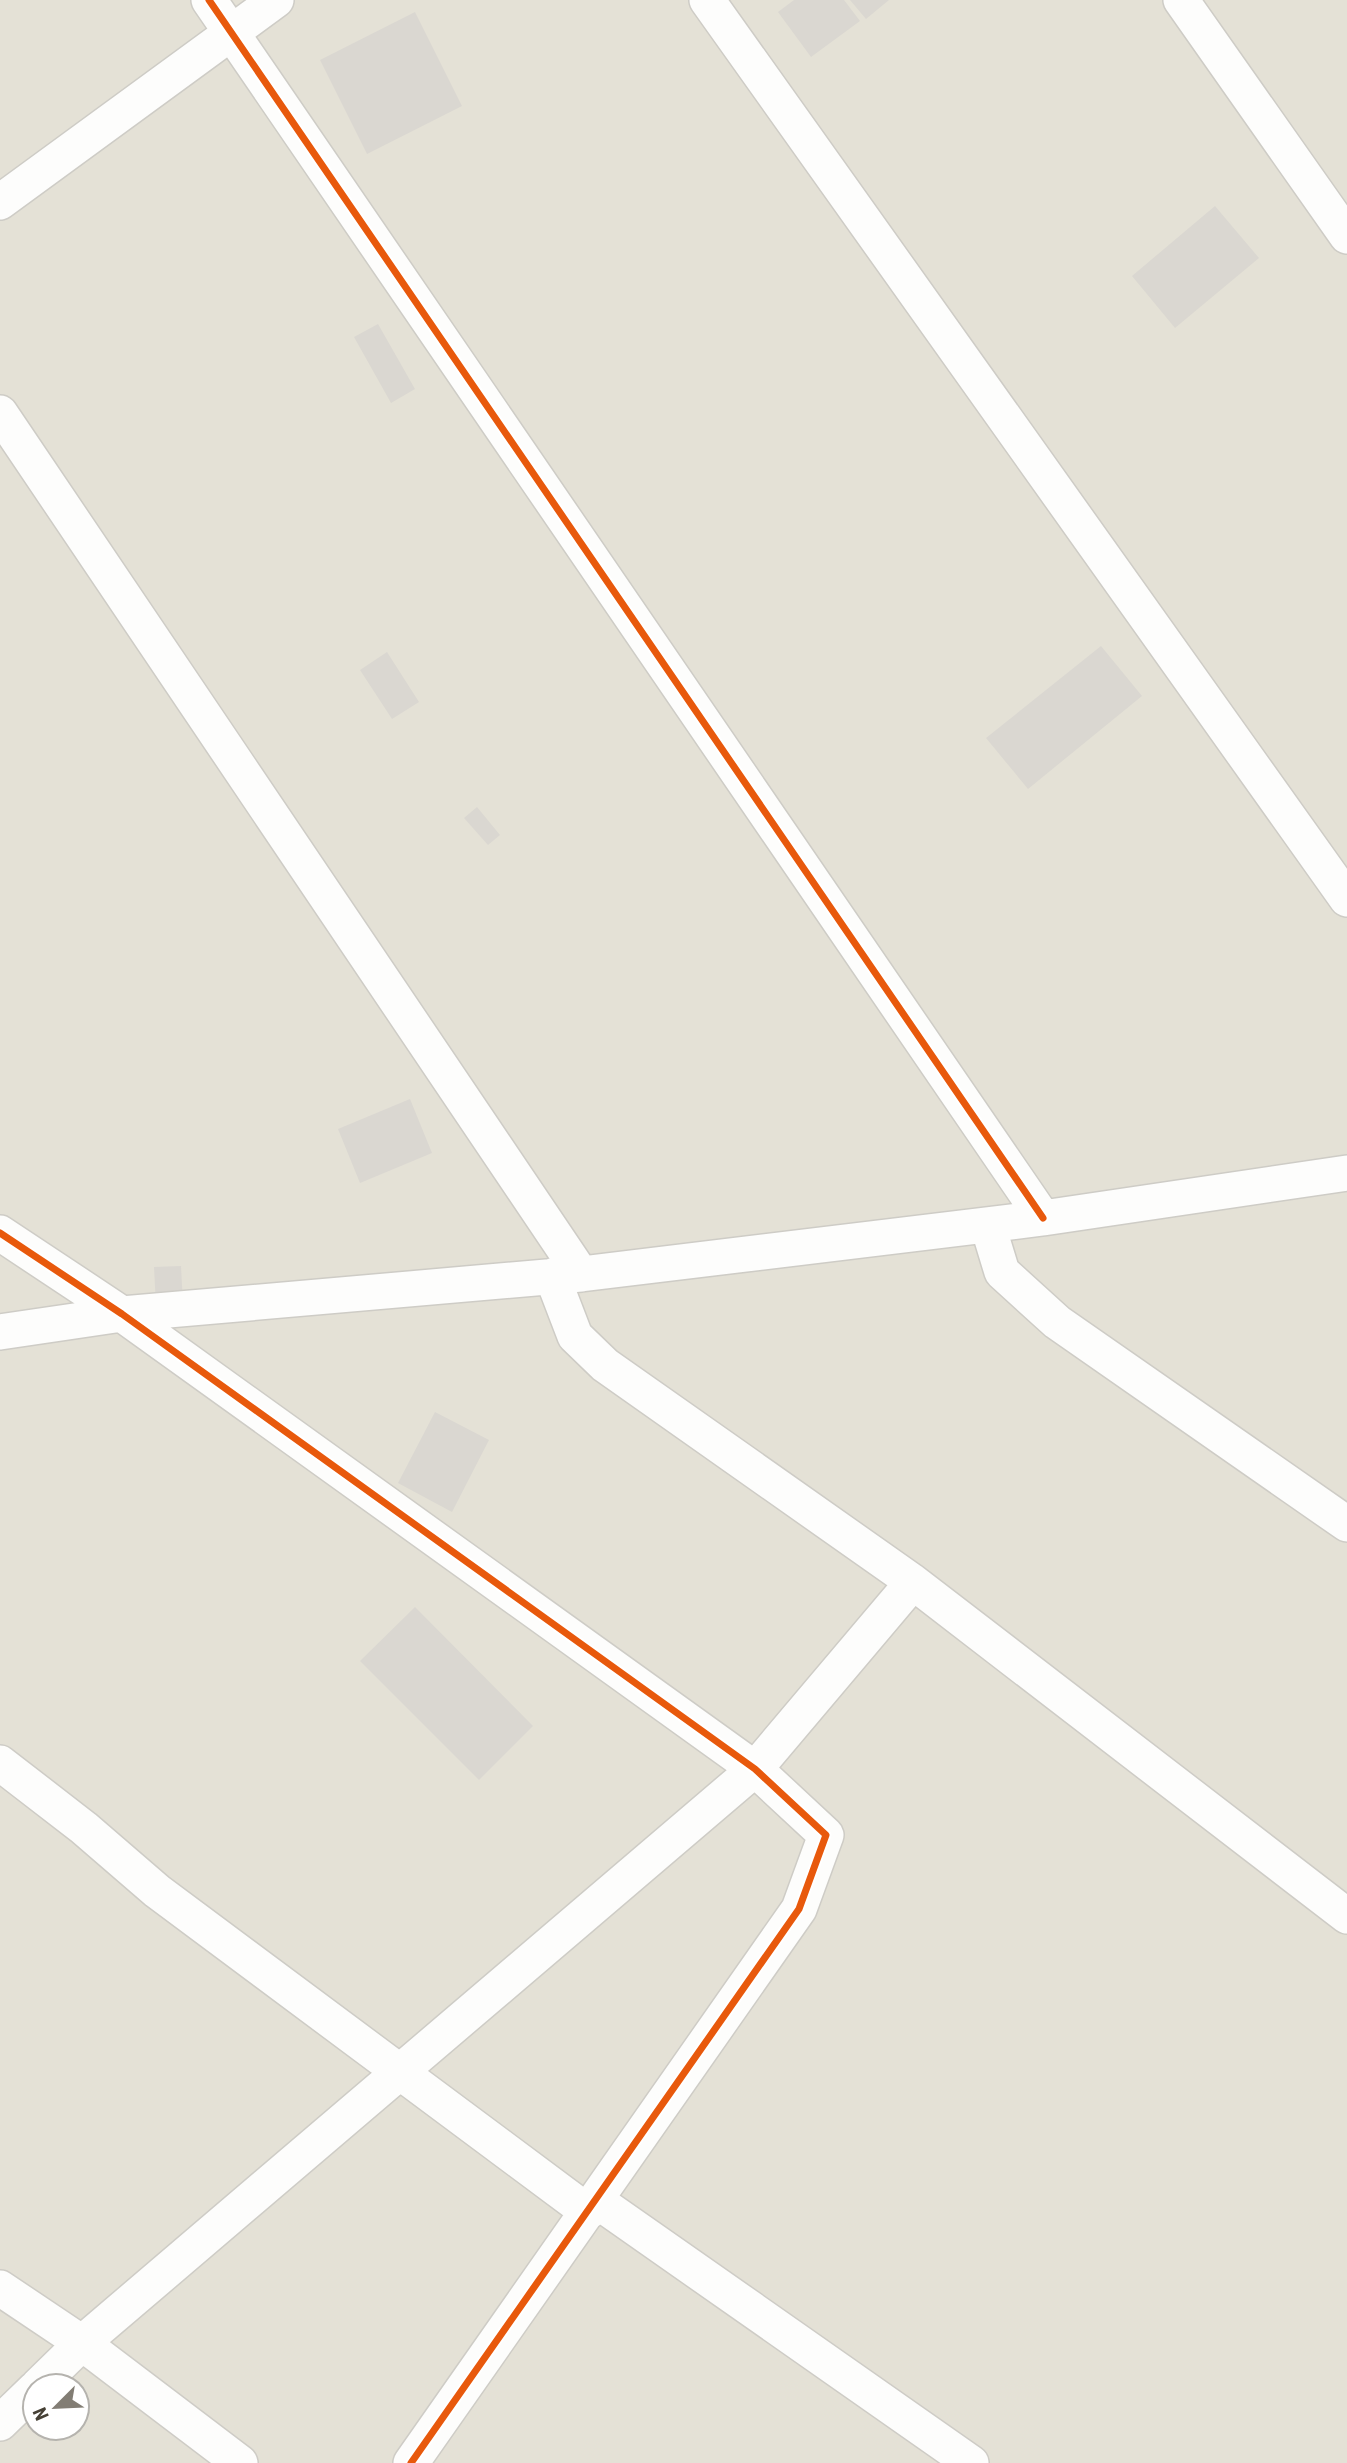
<svg xmlns="http://www.w3.org/2000/svg" width="1347" height="2463" font-family="'Roboto Condensed',sans-serif">
<style>
.residential{fill:#e4e1d6;fill-rule:evenodd}
.building{fill:#dad7d1}
.lines{fill:none;stroke-linecap:round;stroke-linejoin:round}
.street-casing{stroke:#ceccc6;stroke-width:38}
.street{stroke:#fdfdfc;stroke-width:35}
.cycleway-casing{stroke:#fff;stroke-width:11}
.cycleway{stroke:#e8590c;stroke-width:7}
</style>
<rect width="100%" height="100%" fill="#f0efe9"/>
<path class="residential" d="M0 0H1347V2463H0ZM35 2386H77V2428H35Z"/>
<path class="building" d="M794 0H844L860 21 811 57 778 12Z
M850 0H889L866 19Z
M415 12 462 106 367 154 320 60Z
M1215 206 1259 258 1175 328 1132 276Z
M378 324 415 389 391 403 354 337Z
M1101 646 1142 696 1028 789 986 738Z
M387 652 419 702 392 719 360 670Z
M477 807 500 835 488 845 464 818Z
M410 1099 432 1153 360 1183 338 1129Z
M181 1266 183 1304 156 1306 154 1267Z
M435 1412 489 1440 452 1512 398 1483Z
M415 1607 533 1726 479 1780 360 1661Z"/>
<g class="lines">
<defs>
<path id="street" d="M209 0 1043 1218
M707 0 1347 899
M1181 0 1347 236
M0 202 276 0
M0 413 581 1274
M988 1226 1002 1272 1057 1322 1347 1524
M0 1233 122 1314 755 1769 826 1835 799 1909 411 2463
M552 1276 575 1336 605 1365 913 1582 1347 1916
M0 1332 122 1314 581 1274 1043 1218 1347 1173
M0 1763 84 1828 157 1891 588 2212
M597 2201 971 2463
M0 2288 82 2343 240 2463
M38 2386 82 2343 755 1769 913 1582
M0 2423 35 2389"/>
</defs>
<use href="#street" class="street-casing"/>
<use href="#street" class="street"/>
<defs>
<path id="cycleway" d="M209 0 1043 1218
M0 1233 122 1314 755 1769 826 1835 799 1909 411 2463"/>
</defs>
<use href="#cycleway" class="cycleway-casing"/>
<use href="#cycleway" class="cycleway"/>
</g>
<g transform="translate(56 2407) rotate(246)"><circle r="33" fill="#ffffff" stroke="#b5b3ae" stroke-width="2"/>
<path d="M0-5L12 26L0 18L-12 26Z" fill="#827d74"/>
<text y="-10" font-size="19" font-weight="bold" text-anchor="middle" fill="#464035">N</text>
</g>
</svg>
